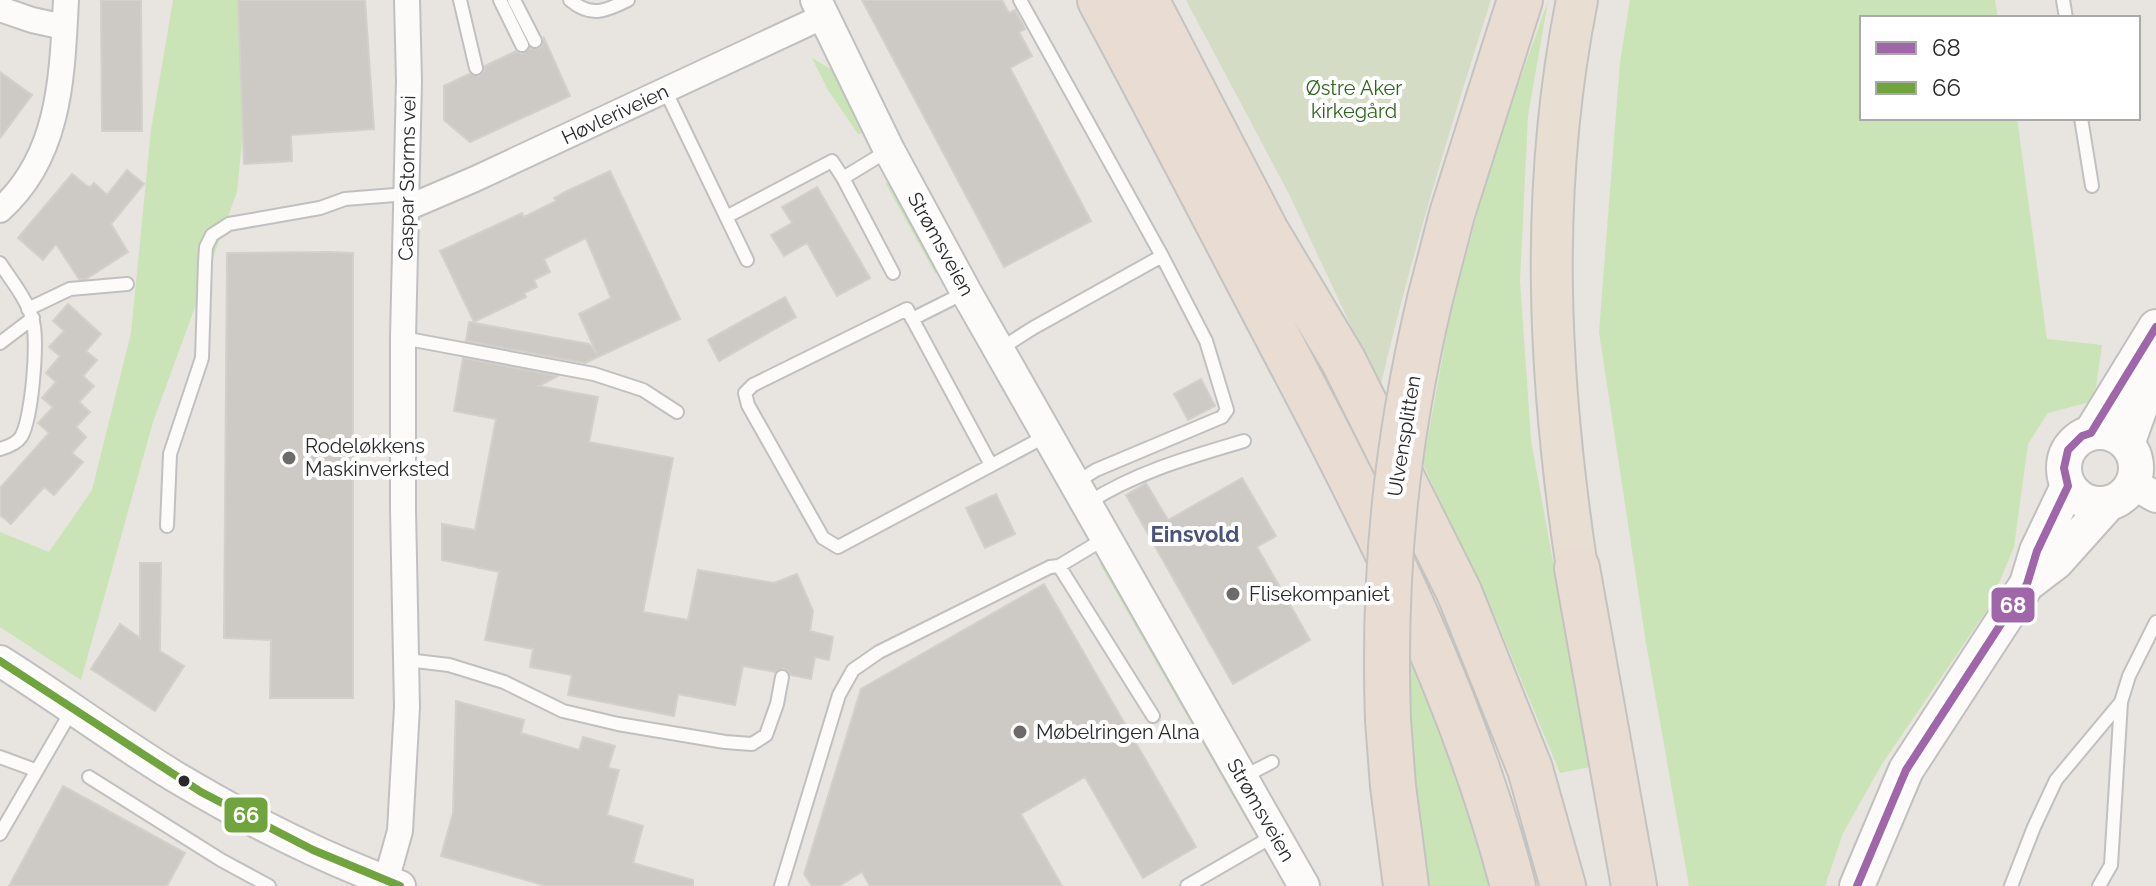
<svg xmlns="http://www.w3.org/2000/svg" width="2156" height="886" font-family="Raleway,sans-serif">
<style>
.green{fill:#cae4b7}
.cemetery{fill:#d4dcc6}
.building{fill:#cdcac6;stroke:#d3d0cb;stroke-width:2}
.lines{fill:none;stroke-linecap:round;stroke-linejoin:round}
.service-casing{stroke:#c1c0c1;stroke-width:16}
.minor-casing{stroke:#c1c0c1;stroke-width:28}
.tertiary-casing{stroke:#c1c0c1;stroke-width:34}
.secondary-casing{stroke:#c1c0c1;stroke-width:38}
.trunk-casing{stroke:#c4c3c1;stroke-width:44}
.motorway-casing{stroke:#c4c3c1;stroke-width:48}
.service{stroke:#fcfbfa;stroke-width:12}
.minor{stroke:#fcfbfa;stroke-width:24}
.tertiary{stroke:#fcfbfa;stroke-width:30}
.secondary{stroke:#fcfbfa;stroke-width:34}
.trunk{stroke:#e8ded2;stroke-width:40}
.motorway{stroke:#e9dcd2;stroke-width:44}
.motorway-bridge-casing{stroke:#c4c3c1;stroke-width:48;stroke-linecap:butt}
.motorway-bridge{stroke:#e9dcd2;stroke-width:44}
.bus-1-casing{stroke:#fff;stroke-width:14}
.bus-2-casing{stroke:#fff;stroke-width:14}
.bus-1{stroke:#a066aa;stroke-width:8}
.bus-2{stroke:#70a43c;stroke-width:8}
.poi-dot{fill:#6c6b69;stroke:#fff;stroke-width:3}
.bus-dot{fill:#2a2a2a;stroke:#fff;stroke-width:3}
.labels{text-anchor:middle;stroke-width:8;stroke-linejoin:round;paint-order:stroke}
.park-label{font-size:20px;fill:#2a6818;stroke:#fff}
.street-label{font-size:20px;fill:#2a2a2a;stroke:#fff}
.poi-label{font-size:20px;fill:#2a2a2a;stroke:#fff;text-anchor:start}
.neighbourhood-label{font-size:22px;font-weight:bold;fill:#49537b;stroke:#fff}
.line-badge{stroke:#fff;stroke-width:3}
.badge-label{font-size:22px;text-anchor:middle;font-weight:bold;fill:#fff}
</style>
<rect width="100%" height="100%" fill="#e8e4df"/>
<path class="green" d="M173 0H256L237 192 153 422 81 680 0 627V532L49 552 92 490 131 333 151 130Z
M1630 0H1995L1998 18H1862V118H2017L2047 339 2102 345 2094 401 2048 413 2028 444 2014 547 1989 607 1882 764 1843 833 1825 886H1689L1646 643 1599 332 1620 62Z
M1548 1 1528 116 1520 281 1531 440 1590 767 1560 773 1498 624 1423 464 1450 316 1492 158Z
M812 58 834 71 866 132 858 134 828 90Z
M890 178 942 272 938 274 935 273 886 184Z
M1104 558 1252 822 1247 821 1100 564Z
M1406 641 1446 739 1493 886H1429C1413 805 1409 724 1406 641Z"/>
<path class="cemetery" d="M1186 0H1491C1450 128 1411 256 1380 388L1290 196Z"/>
<path class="building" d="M101 0H141L142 131H102Z
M238 0H365L374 129 291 135 292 161 244 164Z
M862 0H1002L1009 13 1015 10 1025 29 1019 32 1032 56 1010 68 1091 221 1004 267Z
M544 38 570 96 470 142 444 120V86L469 74 479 76 484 71 485 66 516 51 522 54 530 48 538 49 543 45Z
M0 72 32 95 0 138Z
M127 170 144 184 111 224 128 252 86 279H79L56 244 43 260 18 238 72 174 87 186 90 187 94 183 107 195Z
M610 171 680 319 585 363 466 341 469 322 589 344 597 354 579 314 611 298 586 238 544 259 550 272 534 280 537 287 524 293 526 297 474 322 440 251 522 213 524 217 556 201 554 198 567 191Z
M817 187 870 278 837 296 807 243 784 256 771 235 792 223 782 207Z
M328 252 353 253V698H270L271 640 224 638 227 253Z
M785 297 796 317 719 361 708 340Z
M68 304 101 334 86 351 97 360 83 376 94 386 79 402 90 412 76 427 86 437 72 453 83 462 54 495 44 487 11 524 0 515V488L49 433 38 423 53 407 42 398 56 382 46 373 60 356 49 347 64 331 53 321Z
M463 358 558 376 539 386 598 397 589 442 673 458 643 612 688 620 698 570 774 583 797 574 813 611 810 631 833 637 829 660 815 657 811 679 791 675 783 668 775 672 743 666 735 705 678 694 674 716 568 695 572 675 530 667 533 649 485 640 499 572 442 560V524L475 530 496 419 454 411Z
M1201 379 1215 406 1188 420 1174 394Z
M1242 478 1276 536 1257 547 1310 640 1233 684 1126 495 1146 483 1168 520Z
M996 494 1015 534 985 548 966 508Z
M140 563H161L160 651 184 666 155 711 91 669 120 624 140 638Z
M1044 584 1196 847 1143 878 1085 777 1021 814 1062 886H870L862 872 839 886H812L804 874 861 689Z
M456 701 524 720 521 733 579 750 583 737 615 746 608 768 619 770 607 815 643 826 633 863 693 880V886H547L441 856 453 813Z
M63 786 185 853 167 886H9Z"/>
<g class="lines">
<defs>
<path id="service" d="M460 0 476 68
M500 0 522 45
M514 0 535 41
M570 0C591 18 606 11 628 0
M2063 0 2066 18
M665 90 747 260
M2081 118 2092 186
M843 178 893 273
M726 217 832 161 843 178 889 150
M0 263C11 280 26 298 32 318 39 337 32 419 21 437 17 443 7 447 0 449
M28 309 70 289 127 284
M912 319 966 292
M403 338 594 374 643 390 677 412
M0 343 33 318
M1000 349 1033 328 1162 256 1020 0
M991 465 907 309 753 385 745 393 748 405 823 538 838 547 1048 435
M1075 483 1096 470 1222 417 1227 410 1206 341 1162 256
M1088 503C1136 472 1190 457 1244 441
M167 526 170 454 202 358 205 262 206 247 212 235 229 224 320 208 345 199 407 194
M1059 566 1153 716
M407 660 449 665 504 682 563 711 618 724 725 742 752 744 766 735 777 704 782 677
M0 757 35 770
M89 777 221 860 269 886
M1243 777 1272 762
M0 834 72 710
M781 886 839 695 853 670 879 652 1050 567 1059 566 1104 539
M1187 886 1275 835
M2011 886 2034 827 2056 780 2121 702
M2099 886 2111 865 2121 702 2129 676 2156 622"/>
<path id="minor" d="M0 9 32 20 64 27
M407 208 475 179 822 17
M0 210C61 156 62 75 66 0
M386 881 400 831 407 707 403 509V338L409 81 407 0"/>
<path id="tertiary" d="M816 0 889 150 966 292 1304 886
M2133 484 2156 497
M0 661C59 698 115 740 174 776 246 819 322 858 400 886"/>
<path id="secondary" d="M2064 468a36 36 0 1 1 72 0a36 36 0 1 1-72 0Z
M2091 433 2156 327
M2127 444 2154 368 2156 349
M2027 584 2056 562 2108 504
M1857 886 1906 770 2027 584 2037 551 2068 486"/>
<path id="trunk" d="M1577 568C1548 376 1539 191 1577 0"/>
<path id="motorway" d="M1100 0C1163 117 1224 235 1286 353 1377 525 1464 698 1513 886
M1146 0 1266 231 1343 360 1459 592 1530 769 1563 886
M1430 299 1452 214 1520 0
M1577 568 1634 886
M1388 720 1393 786 1406 886"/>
</defs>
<use href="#service" class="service-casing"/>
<use href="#minor" class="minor-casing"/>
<use href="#tertiary" class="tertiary-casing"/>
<use href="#secondary" class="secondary-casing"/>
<use href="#trunk" class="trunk-casing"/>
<use href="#motorway" class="motorway-casing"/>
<use href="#service" class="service"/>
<use href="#minor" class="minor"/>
<use href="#tertiary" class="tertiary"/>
<use href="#secondary" class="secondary"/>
<use href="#trunk" class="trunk"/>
<use href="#motorway" class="motorway"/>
<defs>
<path id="motorway-bridge" d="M1388 720C1383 573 1396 443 1430 299"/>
</defs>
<use href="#motorway-bridge" class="motorway-bridge-casing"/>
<use href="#motorway-bridge" class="motorway-bridge"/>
<defs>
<path id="bus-1" d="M1857 886 1906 770 2027 584 2037 551 2068 486 2064 468 2068 450 2082 436 2091 433 2156 327"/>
<path id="bus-2" d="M0 661 201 792 313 850 400 886"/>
</defs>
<use href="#bus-1" class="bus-1-casing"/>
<use href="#bus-2" class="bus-2-casing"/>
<use href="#bus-1" class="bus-1"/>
<use href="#bus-2" class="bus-2"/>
</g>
<g class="poi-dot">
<circle cx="289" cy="458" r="8"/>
<circle cx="1233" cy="594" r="8"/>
<circle cx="1020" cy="732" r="8"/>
</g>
<circle class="bus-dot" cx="184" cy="781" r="7"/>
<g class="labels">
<g class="park-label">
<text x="1354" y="95">Østre Aker<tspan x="1354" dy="23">kirkegård</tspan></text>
</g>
<g class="street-label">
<text transform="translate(615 114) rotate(-25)" y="7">Høvleriveien</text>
<text transform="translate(407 178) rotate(-89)" y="7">Caspar Storms vei</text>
<text transform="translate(941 244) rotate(61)" y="7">Strømsveien</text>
<text transform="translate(1404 436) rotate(-81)" y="7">Ulvensplitten</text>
<text transform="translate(1261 810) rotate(60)" y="7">Strømsveien</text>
</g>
<g class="poi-label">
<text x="305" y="453">Rodeløkkens<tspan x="305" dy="23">Maskinverksted</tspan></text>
<text x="1249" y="601">Flisekompaniet</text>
<text x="1036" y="739">Møbelringen Alna</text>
</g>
<g class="neighbourhood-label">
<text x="1195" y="542">Einsvold</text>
</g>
</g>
<g class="line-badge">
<rect x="1990" y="586" width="46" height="38" rx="8" fill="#a066aa"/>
<rect x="223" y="796" width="46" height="38" rx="8" fill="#70a43c"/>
</g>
<g class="badge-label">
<text x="2013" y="613">68</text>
<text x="246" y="823">66</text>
</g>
<rect x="1860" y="16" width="280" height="104" fill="#ffffff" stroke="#aaaaaa" stroke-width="2"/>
<rect x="1876" y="42" width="40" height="12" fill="#a066aa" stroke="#aaaaaa" stroke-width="2"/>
<text x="1932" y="56" font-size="24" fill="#2a2a2a">68</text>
<rect x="1876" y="82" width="40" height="12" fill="#70a43c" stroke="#aaaaaa" stroke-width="2"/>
<text x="1932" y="96" font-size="24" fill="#2a2a2a">66</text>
</svg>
